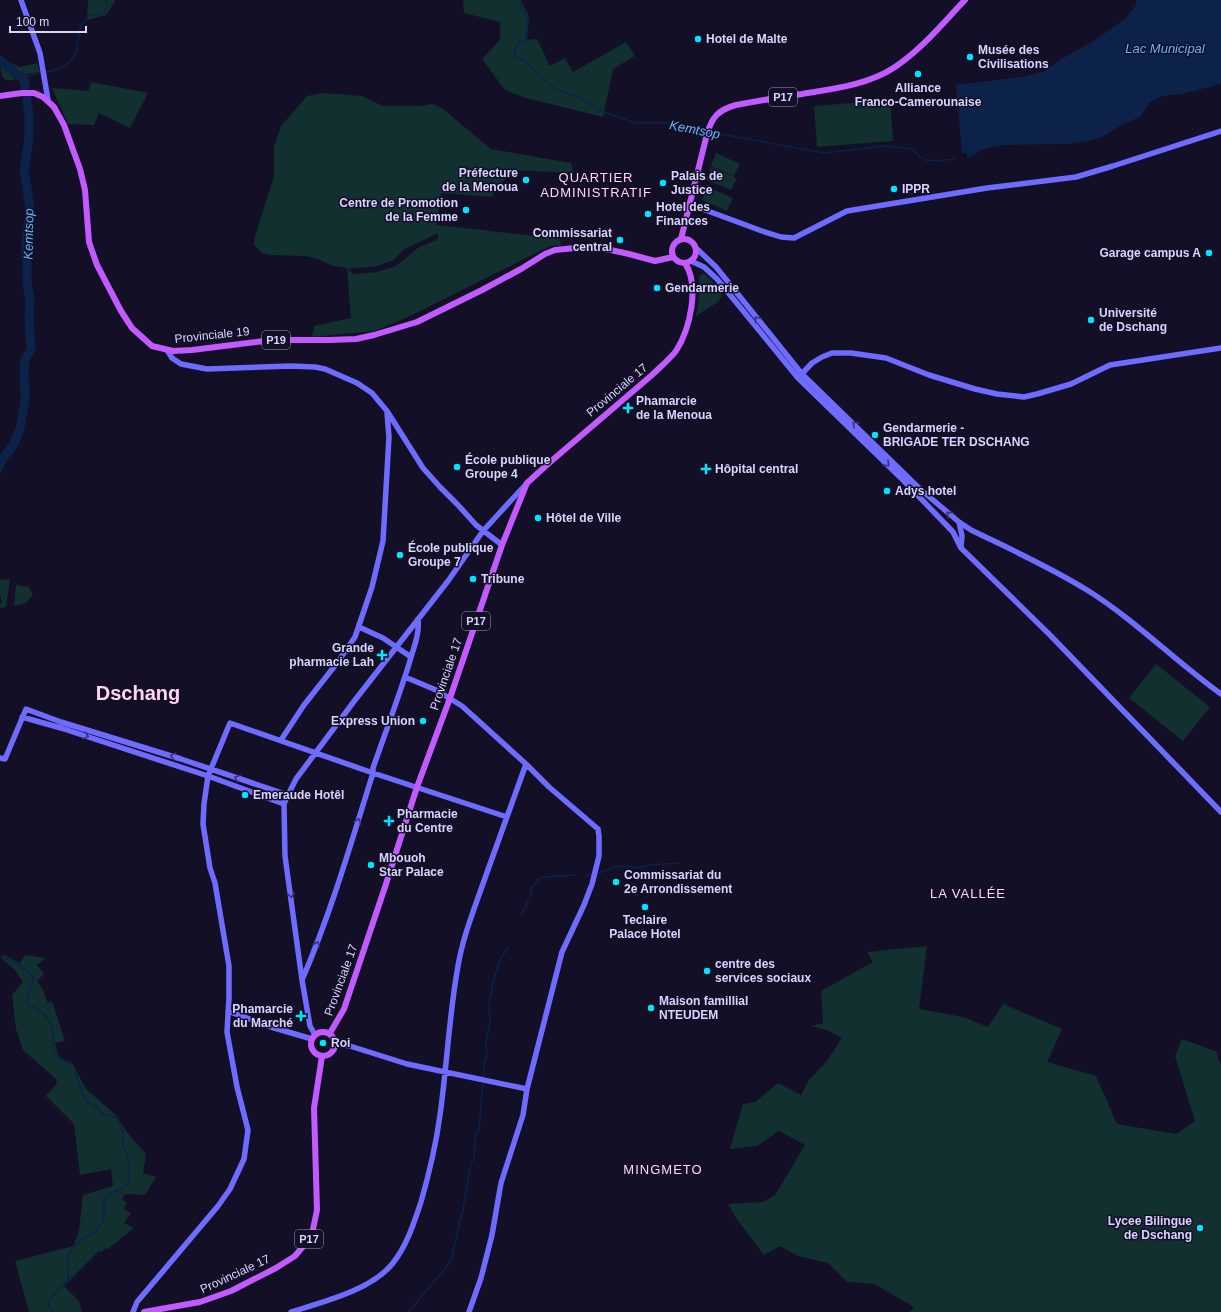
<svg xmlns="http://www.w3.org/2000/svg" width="1221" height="1312" font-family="Helvetica,sans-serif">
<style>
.green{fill:#12302f;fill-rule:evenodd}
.water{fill:#0c2248}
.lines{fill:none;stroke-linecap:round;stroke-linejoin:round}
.stream{stroke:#0c2248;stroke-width:1.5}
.river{stroke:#0c2248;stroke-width:9}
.secondary{stroke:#6f6bff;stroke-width:5.5}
.primary{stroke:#c25bff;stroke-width:6}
.oneway{stroke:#38347d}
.poi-dot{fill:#00e5ff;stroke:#130f26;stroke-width:1.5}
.labels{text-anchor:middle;stroke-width:3;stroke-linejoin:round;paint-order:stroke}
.shield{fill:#130f26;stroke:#9e99be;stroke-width:1}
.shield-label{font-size:11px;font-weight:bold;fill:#d9d4ff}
.poi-label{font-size:12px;font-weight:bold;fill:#d9d4ff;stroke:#130f26;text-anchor:start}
.street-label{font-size:12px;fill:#d9d4ff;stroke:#130f26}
.water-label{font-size:13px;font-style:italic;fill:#62b6ff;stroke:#130f26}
.neighbourhood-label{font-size:13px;letter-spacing:1px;fill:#ffd6f0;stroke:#130f26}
.town-label{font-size:20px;font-weight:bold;fill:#ffd6f0;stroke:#130f26}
</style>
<rect width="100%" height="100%" fill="#130f26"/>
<path class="green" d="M88 0H116L106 15 87 20Z
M463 0H521L529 17 527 40 537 39 550 66 565 58 573 72 626 42 635 56 613 69 603 117 526 98 505 90 482 59 500 40V22L464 13Z
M0 58 20 67 37 63 40 72C36 73 31 73 27 74 22 75 18 79 12 80 0 83 0 66 0 58Z
M91 82 148 93 130 128 99 113 94 125 68 124 52 88 89 91Z
M323 93 362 96 383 106H420L433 104 443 109 491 149 571 163 574 173 512 170 491 197 441 193 437 225 560 239 561 245 550 246 410 316 375 331 312 337 314 326 351 318 347 268 333 266 318 259 305 256 271 255 262 253 254 245 255 236 274 176V147L281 126 307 96ZM438 233V239L418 248 396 266 377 272 354 274 348 269 377 266 394 260 403 250Z
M890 100 893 141 817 147 814 106Z
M716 153 740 164 734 176 711 166Z
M711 167 737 178 731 190 706 180Z
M708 187 733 198 727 211 702 200Z
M704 273 718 287 722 296 718 302 696 316C699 302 700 289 699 276Z
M19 419 24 421 14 452 4 462 0 474V457L8 448Z
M10 579 6 607 0 608V604L2 603 0 595V580Z
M16 585 29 587 33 595 26 603 14 606Z
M1156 664 1210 707 1183 741 1129 698Z
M927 946 919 1009 963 1017 988 1027 1003 1004 1062 1029 1047 1062 1096 1076 1117 1124 1176 1134 1195 1121 1175 1056 1182 1039 1221 1053 1216 1052 1221 1065V1312H910L914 1307 874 1284 847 1282 828 1263 798 1256 780 1246 764 1255 736 1218 728 1204 763 1202 775 1195 805 1145 779 1131 757 1146 730 1149 743 1104 755 1102 778 1083 801 1095 809 1080 826 1062 842 1038 827 1030 811 1026 823 1023 821 991 873 962 867 952Z
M4 955 20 963 25 955 46 958 37 965 44 974 37 981 43 990 48 1003 52 1001 65 1041 55 1043 59 1057 72 1063 86 1089 117 1116 125 1130 146 1154 143 1173 156 1177 145 1195 125 1194 122 1200 127 1202 124 1209 131 1213 124 1223 134 1228 108 1249 106 1248 101 1252 99 1251 64 1286 79 1301 82 1312H29L15 1261 74 1246 79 1230 83 1195 113 1186 111 1169 80 1175 74 1124 46 1096 57 1083 56 1079 23 1050 16 1029 12 995 23 982 14 969 2 959Z"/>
<path class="water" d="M1136 0H1221V84L1182 94 1163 96 1150 102 1140 117 1123 124 1102 137 1087 141 1068 144 1005 145 986 148 967 158V153H962L956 85 1021 77 1043 72 1063 58 1092 42 1125 19 1136 5Z"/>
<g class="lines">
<path class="stream" d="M519 0 527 19 526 40 518 44 514 52 517 59 524 60 555 89 582 99 598 110 635 123H665L705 131
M46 72C52 71 59 69 64 66 79 58 77 42 80 28 82 22 86 19 89 15L103 14 107 6 106 0
M24 79 30 75 42 73
M709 132 824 153 885 146 912 149 919 156 925 160 937 161 954 159
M599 873 615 867 628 866 637 868 650 865 679 863
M586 875 593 874
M521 915 531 896V889L538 879 545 877 575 875
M0 956 18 964 34 978C33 990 25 992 28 1005 45 1012 52 1019 53 1038 54 1045 52 1051 57 1056 60 1060 67 1062 71 1064
M483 1078 484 1064 487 1056 486 1041 490 1023 489 1004 494 979 500 960 508 947
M54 1312 49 1308V1300L68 1279V1254L81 1240 96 1231 104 1220V1202L107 1195 123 1188 129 1183V1160L123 1146V1132L117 1118 101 1113 99 1109 85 1100 74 1070
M409 1312 451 1261 459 1226V1220L462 1215 471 1164 474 1157 476 1132 479 1129 483 1082"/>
<path class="river" d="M0 60 15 73 24 79 29 115V139L24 171 27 188 30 210 25 251 27 264V283L30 299 29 320 31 350 25 359 24 370 25 400 20 429 14 444 3 458 0 465"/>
<path class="secondary" d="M21 0 40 53 48 100
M689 204 762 231 781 237 794 238 847 211 987 188 1076 177 1113 166 1221 131
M695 247 716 267 802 374 920 489 959 522 962 536 961 547
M691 261 704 267 717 279 798 378 903 480 953 532 961 548 1050 635 1221 812
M167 350 172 358 181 364 207 369 291 366 315 367 325 369 357 383 372 393 387 411 423 468 440 487 458 505 476 525 502 545
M798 378 812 363 822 357 832 353H851L886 358 929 375 975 389 997 394 1024 397 1037 394 1071 384 1110 365 1221 348
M959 522 971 530C1010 549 1050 567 1087 590 1135 620 1175 661 1221 694
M359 627 383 638 411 657
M22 717 61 728 208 776 284 804
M281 740 304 705 337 663 355 637 372 587 383 541 389 437 387 413
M0 758 5 759 26 709 61 722 181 759 288 795
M302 980C331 913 351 843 373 773V768C385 734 398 699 409 664 413 649 420 634 418 619
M228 1011 271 1027 312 1039
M315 1035 310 1026 302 980 285 856 284 804 288 795 296 779 355 700 448 581 483 531 527 483
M336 1044 350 1046 407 1064 527 1089 562 952 584 905 592 884 599 856V836L598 829 549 787 526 764 462 706 436 690 405 677
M133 1312 137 1302 218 1206 230 1189 244 1159 248 1130 237 1087 227 1032 229 998V966L215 883 210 868 203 824 204 804 208 776 230 723 373 773 507 817
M291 1312C323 1302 372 1290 393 1263 407 1245 414 1223 421 1202 429 1174 436 1145 440 1115 447 1066 449 1015 458 966 463 936 475 907 485 878 499 840 512 802 526 764
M469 1312 481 1278 492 1235 501 1183 523 1115 527 1089"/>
<path class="primary" d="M0 96 22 93H34L43 97 54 107 64 125 80 169 85 190 89 242 97 265 121 311 132 328 152 346 173 351 192 350 272 340H329L356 339 374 335 417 322 482 290 521 269 545 254 555 250 575 248H601L629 254 655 261 673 257
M681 239 707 134C712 117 718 110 736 105 758 101 780 97 802 94 833 89 868 85 895 67 922 49 943 23 965 0
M672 251a12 12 0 1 1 24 0a12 12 0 1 1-24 0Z
M311 1044a12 12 0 1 1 24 0a12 12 0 1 1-24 0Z
M330 1033 344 1009 385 887 417 787 450 698 502 545 527 483 549 463 652 375C660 367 669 360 676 351 690 329 700 286 685 263
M144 1312 200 1302 231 1291 276 1268 295 1256 305 1244 312 1234 317 1210 314 1108 322 1056"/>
</g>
<defs><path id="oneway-chevron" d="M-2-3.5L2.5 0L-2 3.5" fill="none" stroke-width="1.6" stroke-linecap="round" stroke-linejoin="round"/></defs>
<g class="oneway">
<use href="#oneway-chevron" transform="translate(757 319) rotate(-129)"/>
<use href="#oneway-chevron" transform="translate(855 424) rotate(-136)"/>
<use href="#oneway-chevron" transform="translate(887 464) rotate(44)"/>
<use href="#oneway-chevron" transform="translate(949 514) rotate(-140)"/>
<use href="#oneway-chevron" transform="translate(86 736) rotate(19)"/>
<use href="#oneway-chevron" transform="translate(173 756) rotate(-163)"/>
<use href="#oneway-chevron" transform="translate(237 778) rotate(-161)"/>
<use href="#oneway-chevron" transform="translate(358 821) rotate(-72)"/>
<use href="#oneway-chevron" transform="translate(291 895) rotate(82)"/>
<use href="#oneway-chevron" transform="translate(317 944) rotate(-71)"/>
</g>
<g class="poi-dot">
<circle cx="698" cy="39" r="4"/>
<circle cx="970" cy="57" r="4"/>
<circle cx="918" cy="74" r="4"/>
<circle cx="526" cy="180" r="4"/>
<circle cx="663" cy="183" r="4"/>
<circle cx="894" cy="189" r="4"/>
<circle cx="466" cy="210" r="4"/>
<circle cx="648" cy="214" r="4"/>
<circle cx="620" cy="240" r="4"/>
<circle cx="1209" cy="253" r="4"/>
<circle cx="657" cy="288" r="4"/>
<circle cx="1091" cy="320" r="4"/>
<path d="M626 402h4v4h4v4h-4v4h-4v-4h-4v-4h4z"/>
<circle cx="875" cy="435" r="4"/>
<circle cx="457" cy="467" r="4"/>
<path d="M704 463h4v4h4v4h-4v4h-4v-4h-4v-4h4z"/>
<circle cx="887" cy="491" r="4"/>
<circle cx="538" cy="518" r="4"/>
<circle cx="400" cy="555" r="4"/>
<circle cx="473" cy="579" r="4"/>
<path d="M380 649h4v4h4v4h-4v4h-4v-4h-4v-4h4z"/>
<circle cx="423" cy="721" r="4"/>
<circle cx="245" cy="795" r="4"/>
<path d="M387 815h4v4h4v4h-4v4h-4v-4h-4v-4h4z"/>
<circle cx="371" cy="865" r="4"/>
<circle cx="616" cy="882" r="4"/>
<circle cx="645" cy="907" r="4"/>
<circle cx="707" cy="971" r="4"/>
<circle cx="651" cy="1008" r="4"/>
<path d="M299 1010h4v4h4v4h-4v4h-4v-4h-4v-4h4z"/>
<circle cx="323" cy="1043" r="4"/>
<circle cx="1200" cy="1228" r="4"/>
</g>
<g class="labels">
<g class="shield">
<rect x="769" y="88" width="28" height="18" rx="3"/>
<rect x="262" y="331" width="28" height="18" rx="3"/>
<rect x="462" y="612" width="28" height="18" rx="3"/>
<rect x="295" y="1230" width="28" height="18" rx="3"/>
</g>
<g class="shield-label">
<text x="783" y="101">P17</text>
<text x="276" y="344">P19</text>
<text x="476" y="625">P17</text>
<text x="309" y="1243">P17</text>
</g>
<g class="poi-label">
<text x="706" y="43">Hotel de Malte</text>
<text x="978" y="54">Musée des<tspan x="978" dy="14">Civilisations</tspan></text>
<text x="918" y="92" text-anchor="middle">Alliance<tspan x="918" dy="14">Franco-Camerounaise</tspan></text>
<text x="518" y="177" text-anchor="end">Préfecture<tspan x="518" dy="14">de la Menoua</tspan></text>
<text x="671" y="180">Palais de<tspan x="671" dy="14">Justice</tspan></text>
<text x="902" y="193">IPPR</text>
<text x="458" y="207" text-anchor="end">Centre de Promotion<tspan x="458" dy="14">de la Femme</tspan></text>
<text x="656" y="211">Hotel des<tspan x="656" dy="14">Finances</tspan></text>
<text x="612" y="237" text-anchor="end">Commissariat<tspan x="612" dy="14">central</tspan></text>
<text x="1201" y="257" text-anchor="end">Garage campus A</text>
<text x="665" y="292">Gendarmerie</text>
<text x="1099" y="317">Université<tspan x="1099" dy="14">de Dschang</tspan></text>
<text x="636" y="405">Phamarcie<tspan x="636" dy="14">de la Menoua</tspan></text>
<text x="883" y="432">Gendarmerie -<tspan x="883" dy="14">BRIGADE TER DSCHANG</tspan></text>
<text x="465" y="464">École publique<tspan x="465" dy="14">Groupe 4</tspan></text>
<text x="715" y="473">Hôpital central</text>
<text x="895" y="495">Adys hotel</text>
<text x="546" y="522">Hôtel de Ville</text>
<text x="408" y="552">École publique<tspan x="408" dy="14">Groupe 7</tspan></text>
<text x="481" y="583">Tribune</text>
<text x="374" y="652" text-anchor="end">Grande<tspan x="374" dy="14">pharmacie Lah</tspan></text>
<text x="415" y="725" text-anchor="end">Express Union</text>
<text x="253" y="799">Emeraude Hotêl</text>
<text x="397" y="818">Pharmacie<tspan x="397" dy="14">du Centre</tspan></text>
<text x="379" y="862">Mbouoh<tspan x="379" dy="14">Star Palace</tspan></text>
<text x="624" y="879">Commissariat du<tspan x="624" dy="14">2e Arrondissement</tspan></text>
<text x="645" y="924" text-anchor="middle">Teclaire<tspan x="645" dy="14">Palace Hotel</tspan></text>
<text x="715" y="968">centre des<tspan x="715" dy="14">services sociaux</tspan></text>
<text x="659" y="1005">Maison famillial<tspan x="659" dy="14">NTEUDEM</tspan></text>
<text x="293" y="1013" text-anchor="end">Phamarcie<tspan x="293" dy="14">du Marché</tspan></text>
<text x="331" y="1047">Roi</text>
<text x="1192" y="1225" text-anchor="end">Lycee Bilingue<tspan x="1192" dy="14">de Dschang</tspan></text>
</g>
<g class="street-label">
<text transform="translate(212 335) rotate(-6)" y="4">Provinciale 19</text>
<text transform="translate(617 390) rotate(-40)" y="4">Provinciale 17</text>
<text transform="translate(446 674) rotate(-71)" y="4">Provinciale 17</text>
<text transform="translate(341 980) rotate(-70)" y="4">Provinciale 17</text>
<text transform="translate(235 1274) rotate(-25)" y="4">Provinciale 17</text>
</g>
<g class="water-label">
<text x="1165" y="53">Lac Municipal</text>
<text transform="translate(695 129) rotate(11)" y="5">Kemtsop</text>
<text transform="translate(28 234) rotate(-89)" y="5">Kemtsop</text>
</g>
<g class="neighbourhood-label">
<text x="596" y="182">QUARTIER<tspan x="596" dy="15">ADMINISTRATIF</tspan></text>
<text x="968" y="898">LA VALLÉE</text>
<text x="663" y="1174">MINGMETO</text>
</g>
<g class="town-label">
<text x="138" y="700">Dschang</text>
</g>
</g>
<path d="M10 26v6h76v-6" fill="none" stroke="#d9d4ff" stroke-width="2"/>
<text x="16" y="26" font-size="12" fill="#d9d4ff" stroke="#130f26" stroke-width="3" paint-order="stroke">100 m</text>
</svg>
